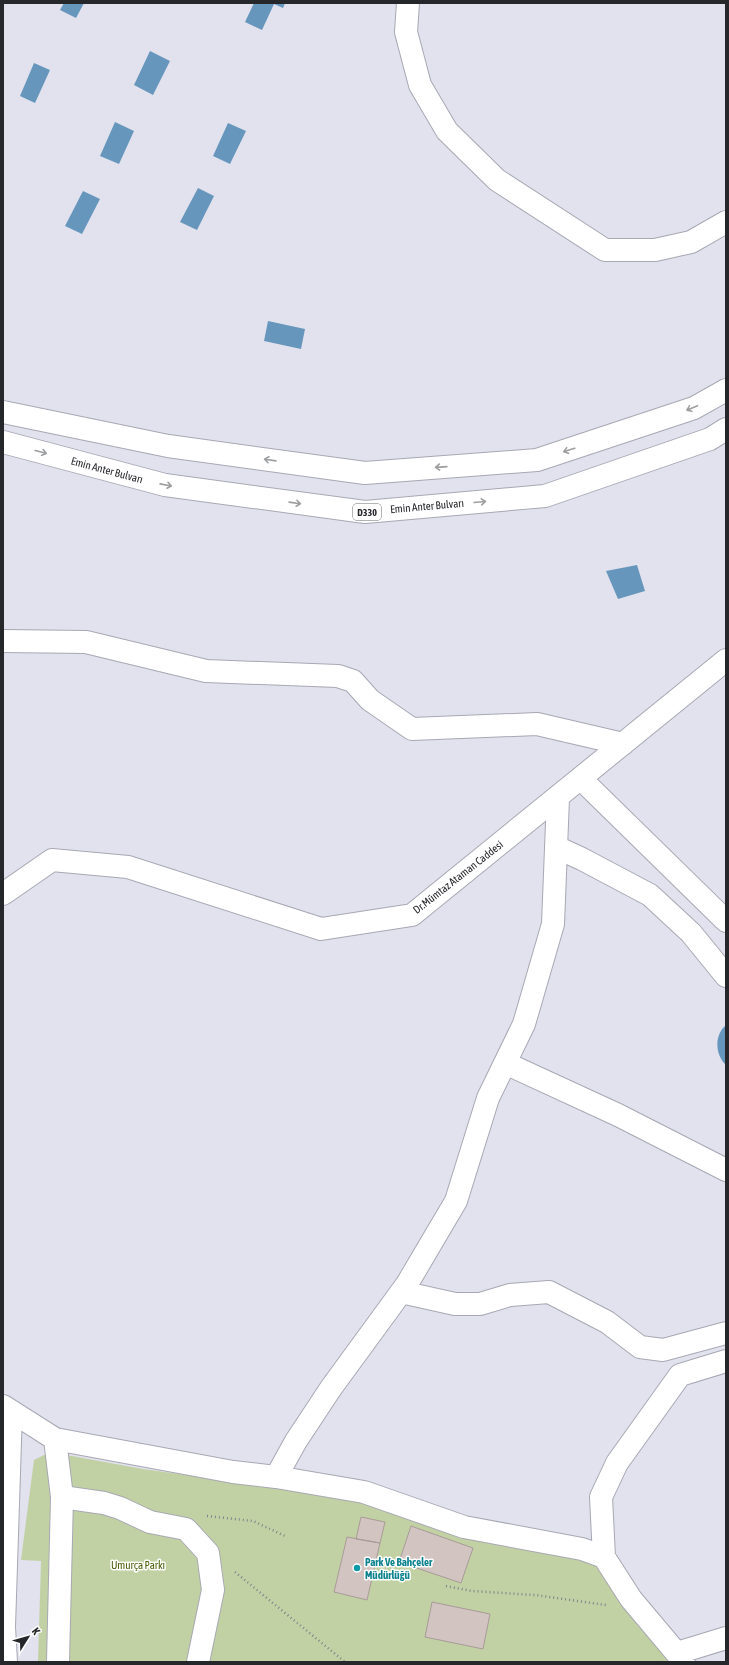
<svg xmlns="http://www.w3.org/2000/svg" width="729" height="1665" font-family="'Asap Condensed',sans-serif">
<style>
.green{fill:#c2d1a4}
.water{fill:#6796bc}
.building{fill:#d2c4c1;stroke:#a89b98}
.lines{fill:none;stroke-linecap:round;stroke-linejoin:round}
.minor-casing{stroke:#a7a8b3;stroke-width:24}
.highway-casing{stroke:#a7a8b3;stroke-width:24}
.path{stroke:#82838b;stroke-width:2.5;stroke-dasharray:1 3;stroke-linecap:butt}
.minor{stroke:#fff;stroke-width:22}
.highway{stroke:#fff;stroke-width:22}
.oneway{stroke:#9d9ea0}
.culture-dot{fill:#0f9aa8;stroke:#fff;stroke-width:1.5}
.labels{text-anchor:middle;stroke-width:3;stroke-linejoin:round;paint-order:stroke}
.shield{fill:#fff;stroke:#67686b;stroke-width:1}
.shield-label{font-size:10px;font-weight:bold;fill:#26272b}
.street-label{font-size:11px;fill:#26272b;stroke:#fff}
.culture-label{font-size:11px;font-weight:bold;fill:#0d838f;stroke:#fff;text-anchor:start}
.park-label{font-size:11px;fill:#4b5e07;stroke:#fff}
</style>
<rect width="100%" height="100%" fill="#e1e2ee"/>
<path class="green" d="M50 1452 143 1469 357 1499 601 1562 673 1662H38L41 1561 21 1560 34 1460Z"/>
<path class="water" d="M64 3H84L76 18 60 10Z
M254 3H285L283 8 274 4 262 30 245 22Z
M150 51 170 61 153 95 134 85Z
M34 63 50 70 35 103 20 96Z
M115 122 134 131 119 164 100 156Z
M228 123 246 131 230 164 213 156Z
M198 188 214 196 197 230 180 222Z
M83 191 100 199 82 234 65 226Z
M268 321 305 329 301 349 264 341Z
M637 565 645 591 618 599 606 571Z
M726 1025V1065C715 1055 714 1035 726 1025Z"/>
<path class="building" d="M361 1517 385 1522 380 1543 356 1539Z
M411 1526 473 1548 461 1583 399 1562Z
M347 1537 380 1543 367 1600 334 1592Z
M432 1602 490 1614 483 1649 425 1637Z"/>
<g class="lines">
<defs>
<path id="minor" d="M408 3 406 32 420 85 447 131 497 180 605 250H655L691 242 726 222
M3 641 86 642 206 671 338 676 353 681 370 700 412 729 537 724 623 744
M581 779 726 921
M556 847 582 859 650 895 691 933 726 976
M3 894 52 860 128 867 321 929 412 915 726 660
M505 1063 618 1115 726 1170
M401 1292 455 1304H480L510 1295 549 1292 607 1322 640 1347 663 1350 726 1333
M3 1406 55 1439 233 1472 276 1477 364 1492 464 1527 582 1549 604 1557
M55 1439 62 1497 58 1662
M276 1477 296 1441 331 1388 407 1284 456 1201 488 1098 524 1024 553 924 558 798
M62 1497 104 1503 120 1508 150 1522 186 1529 208 1553 213 1590 198 1662
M677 1653 726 1638
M6 1662 4 1627 11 1411
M684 1662 631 1599 604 1557 601 1497 617 1463 680 1375 726 1361"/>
<path id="highway" d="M3 412 168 446 365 473 537 460 694 408 726 390
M3 442 165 485 365 512 545 496 710 439 726 429"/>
</defs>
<use href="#minor" class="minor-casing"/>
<use href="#highway" class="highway-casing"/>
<path class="path" d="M207 1516 253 1521 285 1536
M235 1572 345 1662
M446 1586 472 1591 535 1595 606 1605"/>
<use href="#minor" class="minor"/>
<use href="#highway" class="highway"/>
</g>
<defs><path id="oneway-shaft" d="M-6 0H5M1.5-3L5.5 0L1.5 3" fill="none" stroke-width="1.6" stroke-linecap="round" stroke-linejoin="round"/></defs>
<g class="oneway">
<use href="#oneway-shaft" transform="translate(692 408) rotate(157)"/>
<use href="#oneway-shaft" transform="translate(569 450) rotate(162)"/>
<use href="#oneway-shaft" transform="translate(41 452) rotate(15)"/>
<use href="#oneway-shaft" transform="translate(270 460) rotate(-172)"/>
<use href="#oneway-shaft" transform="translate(441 467) rotate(176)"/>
<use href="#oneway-shaft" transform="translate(166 485) rotate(11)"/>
<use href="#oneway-shaft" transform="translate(480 502) rotate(-5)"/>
<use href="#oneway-shaft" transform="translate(295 503) rotate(8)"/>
</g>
<circle class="culture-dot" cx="357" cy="1568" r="4"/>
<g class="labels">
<rect class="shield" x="353" y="504" width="28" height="16" rx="3"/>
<g class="shield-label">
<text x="367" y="516">D330</text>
</g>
<g class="street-label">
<text transform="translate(107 470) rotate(15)" y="4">Emin Anter Bulvarı</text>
<text transform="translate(427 506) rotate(-5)" y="4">Emin Anter Bulvarı</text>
<text transform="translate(458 877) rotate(-38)" y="4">Dr.Mümtaz Ataman Caddesi</text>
</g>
<g class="culture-label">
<text x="365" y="1566">Park Ve Bahçeler<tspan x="365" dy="13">Müdürlüğü</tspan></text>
</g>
<g class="park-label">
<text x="138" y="1569">Umurça Parkı</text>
</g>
</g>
<rect width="729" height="1665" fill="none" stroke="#26272b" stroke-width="8"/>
<g transform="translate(28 1637) rotate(53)" stroke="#ffffff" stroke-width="3" paint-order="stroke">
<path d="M0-3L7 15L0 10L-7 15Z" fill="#26272b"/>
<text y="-6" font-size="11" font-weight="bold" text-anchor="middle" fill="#26272b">K</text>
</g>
</svg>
